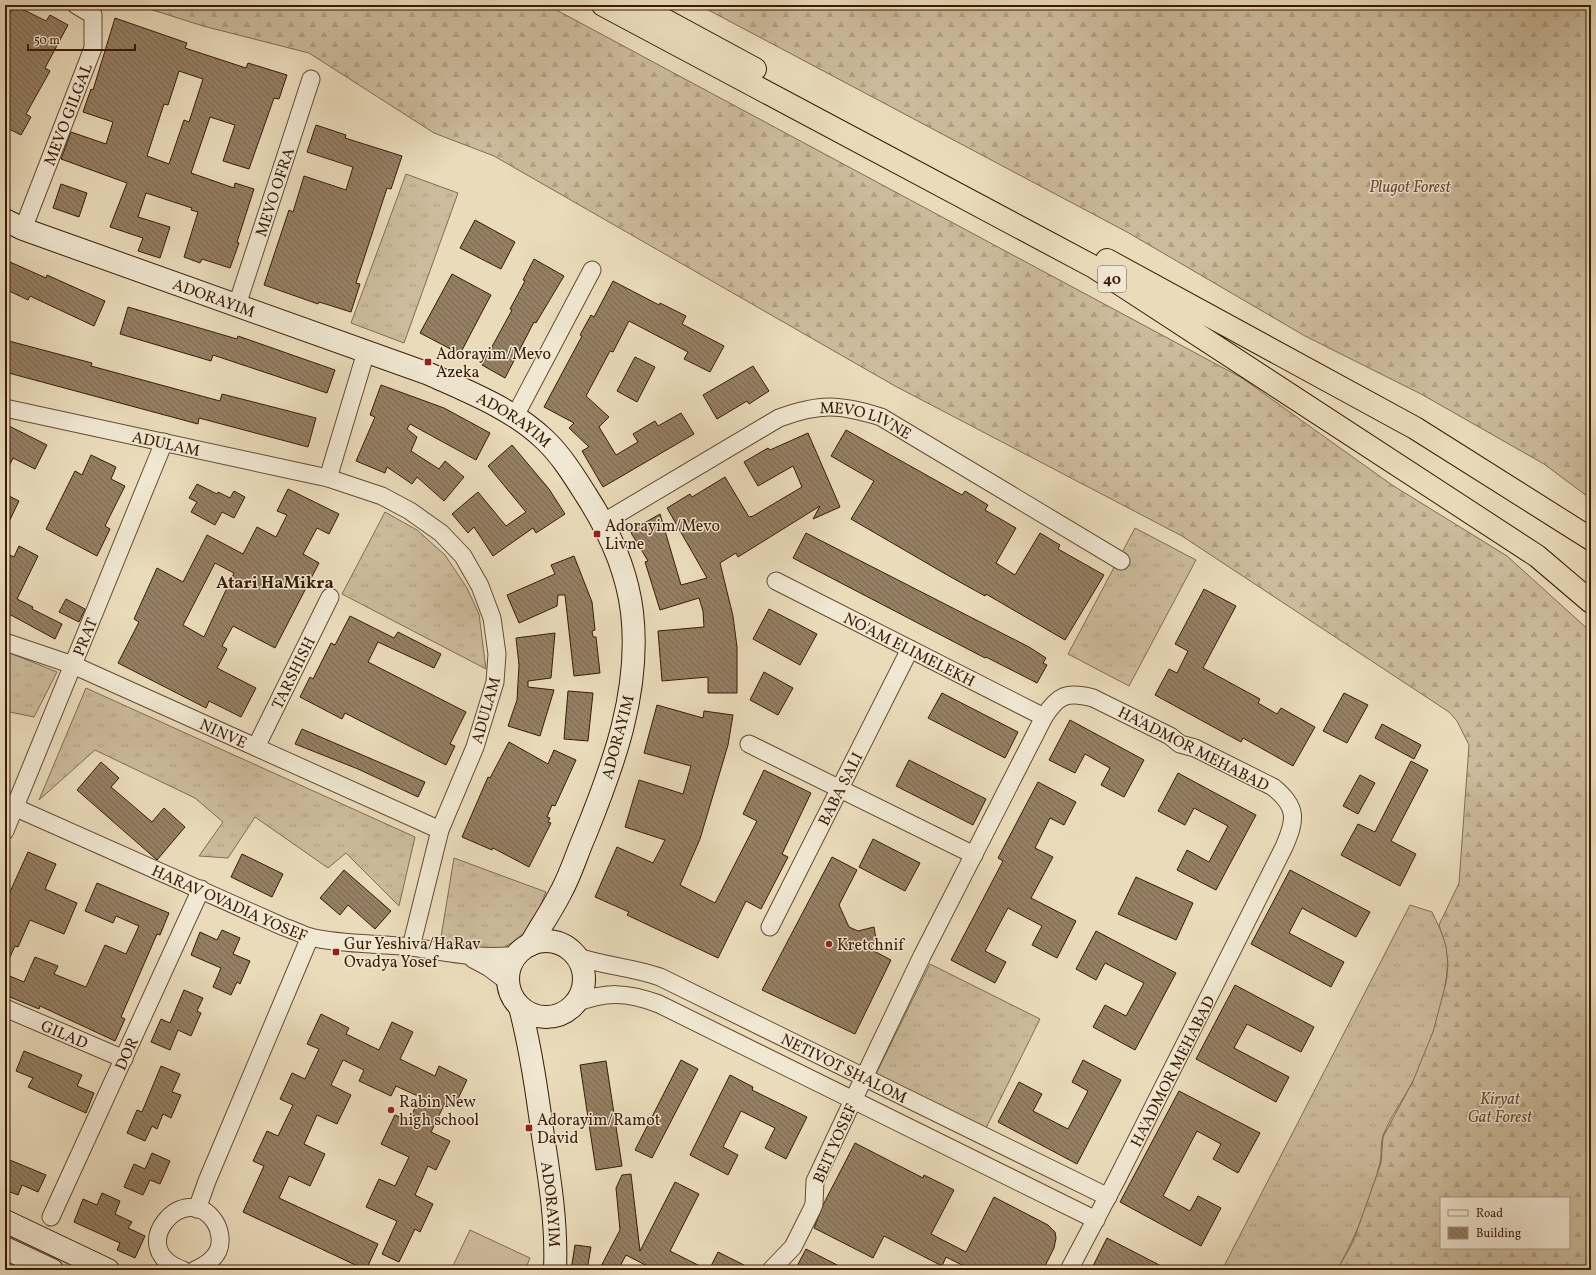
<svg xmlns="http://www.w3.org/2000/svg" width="1596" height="1275" font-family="Vollkorn,serif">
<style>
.grass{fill:url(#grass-tufts);stroke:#826b50}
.forest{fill:url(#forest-firs);stroke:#826b50;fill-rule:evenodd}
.pitch{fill:#ccbb9c;stroke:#826b50}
.building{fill:url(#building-back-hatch);stroke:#391b04;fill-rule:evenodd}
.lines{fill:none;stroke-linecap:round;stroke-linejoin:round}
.street-casing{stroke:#654b32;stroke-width:19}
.secondary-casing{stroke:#391b04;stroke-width:24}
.highway-casing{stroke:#391b04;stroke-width:24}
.street{stroke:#f1e8d3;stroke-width:17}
.secondary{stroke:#f1e8d3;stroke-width:22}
.highway{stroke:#eadcbb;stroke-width:22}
.poi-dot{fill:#8f2418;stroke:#f1e8d3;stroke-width:1.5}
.labels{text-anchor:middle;stroke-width:3;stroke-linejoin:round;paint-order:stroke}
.shield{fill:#f1e8d3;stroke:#705842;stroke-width:1}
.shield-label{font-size:15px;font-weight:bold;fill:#391b04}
.street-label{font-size:16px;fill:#391b04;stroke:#f1e8d3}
.park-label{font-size:16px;font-style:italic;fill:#654b32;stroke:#f1e8d3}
.poi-label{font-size:16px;fill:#391b04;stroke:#f1e8d3;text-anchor:start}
.neighbourhood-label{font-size:17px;font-weight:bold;fill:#391b04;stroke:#f1e8d3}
</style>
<defs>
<pattern id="grass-tufts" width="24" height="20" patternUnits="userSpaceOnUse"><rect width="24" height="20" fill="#ccbb9c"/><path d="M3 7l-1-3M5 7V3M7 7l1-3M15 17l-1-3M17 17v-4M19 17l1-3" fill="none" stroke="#b0a085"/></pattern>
<pattern id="forest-firs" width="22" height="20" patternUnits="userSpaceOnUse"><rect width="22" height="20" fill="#ccbb9c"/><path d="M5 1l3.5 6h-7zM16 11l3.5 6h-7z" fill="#b0a085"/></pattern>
<pattern id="building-back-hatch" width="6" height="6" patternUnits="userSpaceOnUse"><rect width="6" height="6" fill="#957f63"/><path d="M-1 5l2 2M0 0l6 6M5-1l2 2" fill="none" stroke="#7b674f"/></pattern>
</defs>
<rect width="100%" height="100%" fill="#eadcbb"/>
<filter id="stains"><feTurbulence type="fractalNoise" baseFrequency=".005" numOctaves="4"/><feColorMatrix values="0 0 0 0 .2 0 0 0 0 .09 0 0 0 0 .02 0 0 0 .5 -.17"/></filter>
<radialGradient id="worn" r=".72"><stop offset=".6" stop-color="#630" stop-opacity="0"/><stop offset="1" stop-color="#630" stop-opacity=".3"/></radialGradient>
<path class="grass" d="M406 174 458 193 404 343 351 323Z
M385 512 417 530 445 555 467 588 479 614 486 669 342 594Z
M1135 528 1196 560 1129 686 1068 654Z
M5 651 57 672 34 717 5 711Z
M86 688 415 837 399 906 346 853 328 868 255 817 228 858 199 856 223 822 195 798 95 750 39 800Z
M454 858 546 892 529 932 497 952 440 943Z
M1410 905 1432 912C1437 923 1443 934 1446 945 1454 980 1429 1051 1412 1083 1403 1100 1390 1117 1383 1136 1380 1145 1382 1155 1380 1163 1371 1199 1355 1239 1337 1270H1222Z
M930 964 1040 1019 986 1128 876 1074Z"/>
<path class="forest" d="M137 5H547L1242 378 1392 485 1507 556 1591 632V1270H1337L1353 1242 1381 1163 1383 1137 1413 1081 1433 1032 1446 983 1448 965 1446 946 1439 925 1459 883 1469 745 1457 721 1449 712 1182 536 895 386 494 156 434 133 309 53 203 26ZM1441 1198H1569V1248H1441Z
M699 5H1591V499L1544 464 1421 394 1305 336 1127 232Z"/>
<path class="pitch" d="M470 1230 530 1258 525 1270H451Z"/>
<path class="building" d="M14 5 46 21 50 15 68 25 45 68 50 71 26 114 31 117 21 135 5 127V22Z
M115 18 187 43 185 48 246 68 248 63 287 75 279 99 274 98 249 169 223 161 235 125 210 117 191 173 234 188 235 183 254 189 237 242 239 243 230 268 202 259 200 263 184 257 198 212 191 210 192 208 146 193 138 217 170 227 160 258 138 251 143 238 110 227 127 183 61 159 71 132 106 144 113 122 83 112 91 89 93 90ZM179 71 203 79 189 122 184 120 169 164 147 156 164 104 168 105Z
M316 125 346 135 345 138 402 156 391 189 387 188 356 283 360 284 351 312 319 302 318 304 264 285 289 210 293 212 304 176 346 190 353 167 307 152Z
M61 184 87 193 79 217 53 208Z
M475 220 515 242 501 269 460 248Z
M534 259 564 276 536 323 534 322 505 378 482 365 512 310 510 309 525 281 523 280Z
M10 262 46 278 47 275 105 301 94 326 30 296 28 300 5 289V272Z
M452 274 491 295 460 354 420 333Z
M613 281 659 305 660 303 686 316 682 324 724 346 710 372 684 359 688 352 629 321 613 352 610 351 586 396 609 417 599 427 616 455 638 442 633 434 655 421 658 426 681 413 694 434 603 487 582 451 589 447 569 428 574 423 544 407 582 336 580 335 591 315 594 317Z
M128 307 237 339 238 336 335 370 327 393 213 355 211 361 120 334Z
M5 340 92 363 91 366 220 401 222 394 316 418 308 447 199 418 198 424 5 372Z
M635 357 655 367 637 402 617 391Z
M753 366 769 391 749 404 747 401 717 419 703 395Z
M381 385 444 408 490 433 476 460 410 424 407 429 417 437 411 451 439 469 445 461 464 477 444 501 417 477 412 484 387 467 385 473 356 461 375 417 370 415Z
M5 424 47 445 35 469 13 458 5 475Z
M846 430 962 495 965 491 988 505 985 510 1016 528 996 563 1015 575 1040 533 1060 545 1058 549 1104 575 1065 640 986 594 985 596 949 576 851 519 874 481 831 456Z
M808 433 840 507 813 519 820 506 738 557 736 553 720 563 733 616 737 647V693H708V677L662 681 658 631 704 627 703 611 699 598 660 610 645 562 648 561 630 531 660 514 681 585 707 578 667 508 690 494 692 497 725 477 749 517 753 516 802 487 793 466 758 486 744 462 768 448 770 450Z
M512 445 549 489 565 514 536 533 533 528 493 556 474 527 468 533 452 514 478 492 506 526 526 512 488 466Z
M91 455 116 467 111 479 125 486 105 526 110 529 97 556 46 529 75 471 82 475Z
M197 484 217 494 218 492 230 498 234 491 245 497 234 518 222 512 215 525 191 512 197 502 189 498Z
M288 489 339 514 329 534 317 528 303 554 319 563 275 648 233 626 222 646 227 649 217 668 256 688 241 717 209 701 206 708 118 663 139 622 134 619 157 568 183 582 207 535 243 554 257 527 276 537 287 515 277 511ZM215 563 234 573 204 637 183 625Z
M5 494 19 501 5 530Z
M806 533 1029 647 1046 658 1043 663 1047 665 1037 683 986 657 985 658 793 558Z
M19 546 38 556 17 599 33 607 32 609 62 624 55 639 9 614 5 623V553L14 557Z
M574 556 592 602 595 630 592 631 593 637H596L600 673 574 676 565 595H558L557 606 519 623 507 595 555 574 551 565Z
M1204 589 1236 606 1203 668 1260 699 1258 703 1277 714 1281 708 1315 727 1293 766 1243 738 1241 742 1155 695 1169 669 1177 673 1188 651 1175 644Z
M66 599 85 609 79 622 59 612Z
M769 609 817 634 800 665 753 639Z
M350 616 394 638 398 632 441 654 434 668 378 642 368 662 466 712 450 744 455 746 446 765 345 713 342 719 300 697 310 677 313 679 331 643 335 645Z
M555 633 551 678 528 681V687L554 690 540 736 508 726 517 700 519 665 516 638Z
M764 672 793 688 778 715 750 700Z
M568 691 593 693 588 741 564 739Z
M942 693 1018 732 1005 758 928 718Z
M1344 693 1368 705 1347 743 1323 731Z
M657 705 703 718 704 711 733 715 728 745 700 839 680 885 715 903 757 821 743 814 764 770 811 793 782 854 788 857 761 909 746 901 718 958 627 915 629 912 595 897 617 847 653 863 665 840 625 827 639 780 683 794 691 766 644 753Z
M1070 720 1144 760 1124 797 1101 785 1110 768 1085 754 1075 773 1049 760Z
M1382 724 1421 745 1414 759 1375 738Z
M302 729 425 782 418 797 358 769 295 744Z
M509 742 548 764 554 750 576 760 555 806 552 805 547 817 550 818 548 822 551 823 529 867 493 848 492 850 462 837 488 777 490 778Z
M909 760 986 799 973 825 896 786Z
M1411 761 1428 770 1391 841 1416 854 1400 886 1341 855 1358 824 1375 832Z
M101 762 119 778 111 787 152 822 164 808 185 827 157 860 77 790Z
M1178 773 1256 815 1216 890 1177 870 1187 850 1209 862 1228 826 1194 808 1185 825 1158 811Z
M1360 775 1375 783 1358 814 1343 806Z
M1038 782 1076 802 1064 825 1050 818 1035 848 1053 857 1031 898 1076 921 1057 958 1032 945 1042 926 1008 908 985 951 1006 962 995 983 951 960 1003 861 998 858Z
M873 839 920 863 905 891 859 867Z
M28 852 56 864 45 889 77 903 64 934 30 920 18 947 15 946 5 968V903Z
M242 854 283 874 272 897 231 877Z
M832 857 857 870 839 905 849 927 858 931 874 927 876 939 870 949 891 960 855 1034 762 990Z
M344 870 391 911 375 929 348 905 340 915 320 898Z
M1290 870 1370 912 1356 937 1302 908 1289 933 1344 962 1331 987 1251 944Z
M1136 877 1193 903 1176 940 1118 914Z
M97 883 169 913 160 935 157 934 121 1017 125 1019 115 1041 40 1006 39 1009 5 995V974L24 982 35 957 58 966 54 974 86 987 105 945 126 954 139 926 116 916 113 923 85 911Z
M222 930 240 938 233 954 250 961 240 984 237 982 231 995 213 987 221 968 191 955 200 932 217 940Z
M1096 931 1176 973 1135 1050 1093 1027 1105 1005 1126 1016 1144 983 1105 963 1096 980 1076 969Z
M1235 985 1314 1027 1301 1052 1247 1024 1234 1048 1289 1077 1276 1102 1196 1059Z
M184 990 203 998 197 1011 201 1013 191 1036 178 1030 170 1050 151 1042 161 1019 170 1023Z
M321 1014 349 1028 346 1034 379 1050 392 1022 413 1032 400 1059 435 1076 439 1066 467 1080 454 1107 445 1103 431 1132 450 1141 436 1170 428 1166 415 1195 433 1204 420 1232 415 1229 399 1262 382 1254 397 1221 366 1207 379 1179 395 1186 409 1157 381 1144 395 1115 409 1121 420 1097 396 1086 391 1096 359 1081 364 1070 343 1060 331 1085 351 1095 337 1124 317 1115 304 1144 325 1154 310 1186 289 1176 279 1198 378 1244 366 1270 243 1212 264 1166 253 1161 267 1131 278 1136 293 1105 280 1099 292 1073 305 1079 319 1049 307 1044Z
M24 1051 82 1075 77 1086 94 1093 86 1113 28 1087 33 1078 16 1071Z
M681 1060 698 1069 652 1158 635 1150Z
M1083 1060 1121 1080 1077 1164 998 1122 1019 1082 1042 1094 1033 1111 1068 1129 1088 1091 1072 1082Z
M606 1061 622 1166 596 1170 580 1065Z
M161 1066 180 1074 172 1092 181 1095 171 1118 163 1114 157 1129 152 1126 145 1141 127 1133 137 1110 142 1112Z
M730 1075 753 1087 752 1090 807 1117 786 1159 765 1148 775 1128 741 1111 723 1147 738 1155 728 1175 690 1155Z
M1179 1091 1260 1133 1238 1173 1213 1159 1221 1144 1197 1131 1163 1196 1190 1211 1198 1196 1221 1208 1201 1246 1120 1202Z
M855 1143 923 1178 924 1175 954 1190 931 1234 966 1252 994 1197 1048 1225 1055 1232 1056 1238 1054 1248 1043 1270H972L946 1257 942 1266 884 1236 873 1258 814 1228 824 1203Z
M152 1153 170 1161 160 1184 150 1180 143 1195 124 1187 134 1164 145 1169Z
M5 1158 46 1175 38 1192 22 1185 18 1195 5 1190Z
M631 1174 640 1251 675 1182 699 1194 670 1251 708 1270H655L626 1255 618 1270H599L620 1230 616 1188 622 1175Z
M102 1193 120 1201 115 1214 132 1222 128 1228 145 1236 135 1258 117 1250 120 1243 74 1222 83 1199 97 1205Z
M1107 1238 1169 1270H1091Z
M575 1245 591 1247 587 1270H571Z
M806 1249 847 1270H795Z
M718 1252 754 1270H709Z"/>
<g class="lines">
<defs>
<g id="street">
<path id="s1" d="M23 229 93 48V15L76 5"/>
<path id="s2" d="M237 305 311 79"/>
<path id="s3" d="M5 408 328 478 382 496 410 511 441 533 463 556 480 586 492 618 497 654 495 682 475 747 440 830 411 947"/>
<path d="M515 416 592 270"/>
<path d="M328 478 366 352"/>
<path id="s4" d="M604 522 779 418C820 403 839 404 881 417L1121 561"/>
<path id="s5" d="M776 581 1044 717"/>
<path id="s6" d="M5 642 73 665 440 830"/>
<path d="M749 744 974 855"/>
<path id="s7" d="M256 747 330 597"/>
<path id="s8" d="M5 803 284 927C293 930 301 934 310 937 343 945 378 943 411 947 447 952 480 960 517 955"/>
<path id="s9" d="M5 831 164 442"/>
<path id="s10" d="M770 927 910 649"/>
<path id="s11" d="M575 956C603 966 632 967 660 977L1108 1197"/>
<path d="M473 959 488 967 508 982"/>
<path d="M574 1004C605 991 627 992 659 1004L1096 1220"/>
<path id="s12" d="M5 1008 124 1059"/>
<path d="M197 1209 207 1181 310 937"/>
<path id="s13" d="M51 1217 201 889"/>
<path d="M183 1270C122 1249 186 1177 215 1222 220 1230 222 1242 218 1251 213 1261 204 1266 195 1270"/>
<path d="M771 1270 793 1247 812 1209 814 1204 815 1181 847 1113 922 956 1044 717C1058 695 1067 691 1093 698L1170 736 1180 744 1195 748 1273 787C1298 807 1296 820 1284 847L1117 1179 1069 1270"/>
</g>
<g id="secondary">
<path id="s14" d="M5 220 23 229 429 374C469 392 513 409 545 440 561 455 574 476 586 495 608 529 627 571 632 612 641 690 614 764 585 835 577 853 571 874 561 892 552 910 540 927 530 945"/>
<circle cx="546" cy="979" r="38"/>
<path id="s15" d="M520 1007C531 1050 537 1093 543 1136 550 1181 557 1225 555 1270"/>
<path d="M5 1221 108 1270"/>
<path d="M5 1248 52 1270"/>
</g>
<path id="highway" d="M603 5 1094 267 1537 556 1591 602
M637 5 755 69
M1107 260 1415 428 1591 539"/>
</defs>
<use href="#street" class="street-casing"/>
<use href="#secondary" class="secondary-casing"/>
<use href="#highway" class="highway-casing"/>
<use href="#street" class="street"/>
<use href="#secondary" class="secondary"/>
<use href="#highway" class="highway"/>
</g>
<g class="poi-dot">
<rect x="424" y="358" width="8" height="8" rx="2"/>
<rect x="593" y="530" width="8" height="8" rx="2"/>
<circle cx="829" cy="944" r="4"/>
<rect x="332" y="948" width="8" height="8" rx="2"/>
<circle cx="391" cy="1110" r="4"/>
<rect x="525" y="1124" width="8" height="8" rx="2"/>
</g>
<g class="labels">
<rect class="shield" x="1098" y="266" width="28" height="26" rx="3"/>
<g class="shield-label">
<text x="1112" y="284">40</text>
</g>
<g class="street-label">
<text dy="6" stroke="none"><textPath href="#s1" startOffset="123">MEVO GILGAL</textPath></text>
<text dy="6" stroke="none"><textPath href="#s2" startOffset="119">MEVO OFRA</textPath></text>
<text dy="6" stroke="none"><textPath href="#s14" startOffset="223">ADORAYIM</textPath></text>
<text dy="6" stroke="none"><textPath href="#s14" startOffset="548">ADORAYIM</textPath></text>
<text dy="6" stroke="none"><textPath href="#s4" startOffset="294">MEVO LIVNE</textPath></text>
<text dy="6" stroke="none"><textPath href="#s3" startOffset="165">ADULAM</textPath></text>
<text dy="6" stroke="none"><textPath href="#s9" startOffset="210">PRAT</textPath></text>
<text dy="6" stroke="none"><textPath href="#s5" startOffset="150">NO'AM ELIMELEKH</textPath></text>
<text dy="6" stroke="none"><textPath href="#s7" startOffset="83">TARSHISH</textPath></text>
<text transform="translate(485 710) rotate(-74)" y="6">ADULAM</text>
<text dy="6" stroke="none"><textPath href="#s6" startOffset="237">NINVE</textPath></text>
<text transform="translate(617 737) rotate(-75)" y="6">ADORAYIM</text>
<text transform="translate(1194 748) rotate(27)" y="6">HA'ADMOR MEHABAD</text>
<text dy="6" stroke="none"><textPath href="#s10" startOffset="155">BABA SALI</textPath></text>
<text dy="6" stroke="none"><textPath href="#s8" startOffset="246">HARAV OVADIA YOSEF</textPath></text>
<text dy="6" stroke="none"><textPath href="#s12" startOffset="65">GILAD</textPath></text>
<text dy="6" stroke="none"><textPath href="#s13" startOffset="180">DOR</textPath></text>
<text dy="6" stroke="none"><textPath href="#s11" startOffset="293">NETIVOT SHALOM</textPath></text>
<text transform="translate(1172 1071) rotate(-63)" y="6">HA'ADMOR MEHABAD</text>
<text transform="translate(834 1143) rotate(-66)" y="6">BEIT YOSEF</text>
<text dy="6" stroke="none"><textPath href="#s15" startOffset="200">ADORAYIM</textPath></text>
</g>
<g class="park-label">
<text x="1410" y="192">Plugot Forest</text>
<text x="1500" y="1104">Kiryat<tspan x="1500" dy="18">Gat Forest</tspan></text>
</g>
<g class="poi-label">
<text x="436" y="359">Adorayim/Mevo<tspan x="436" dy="18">Azeka</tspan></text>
<text x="605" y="531">Adorayim/Mevo<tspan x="605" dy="18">Livne</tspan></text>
<text x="344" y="949">Gur Yeshiva/HaRav<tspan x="344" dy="18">Ovadya Yosef</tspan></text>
<text x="837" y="950">Kretchnif</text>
<text x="399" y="1107">Rabin New<tspan x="399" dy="18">high school</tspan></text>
<text x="537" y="1125">Adorayim/Ramot<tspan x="537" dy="18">David</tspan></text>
</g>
<g class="neighbourhood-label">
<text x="275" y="588">Atari HaMikra</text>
</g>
</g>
<rect width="1596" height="1275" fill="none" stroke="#eadcbb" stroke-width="20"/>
<rect x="6" y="6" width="1584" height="1263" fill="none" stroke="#391b04" stroke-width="2"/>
<rect x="10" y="10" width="1576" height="1255" fill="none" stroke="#391b04"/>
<rect x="1440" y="1197" width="130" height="52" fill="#f1e8d3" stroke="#a79680"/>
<rect x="1448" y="1210" width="20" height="6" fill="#f1e8d3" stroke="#a79680"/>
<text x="1476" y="1217" font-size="12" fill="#391b04">Road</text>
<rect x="1448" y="1227" width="20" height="12" fill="url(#building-back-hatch)" stroke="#a79680"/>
<text x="1476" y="1237" font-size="12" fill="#391b04">Building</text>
<path d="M28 44v6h107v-6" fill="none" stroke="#391b04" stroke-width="2"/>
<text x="34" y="44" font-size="12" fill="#391b04" stroke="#f1e8d3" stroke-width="3" paint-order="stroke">50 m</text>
<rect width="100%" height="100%" filter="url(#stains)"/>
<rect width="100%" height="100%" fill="url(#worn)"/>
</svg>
